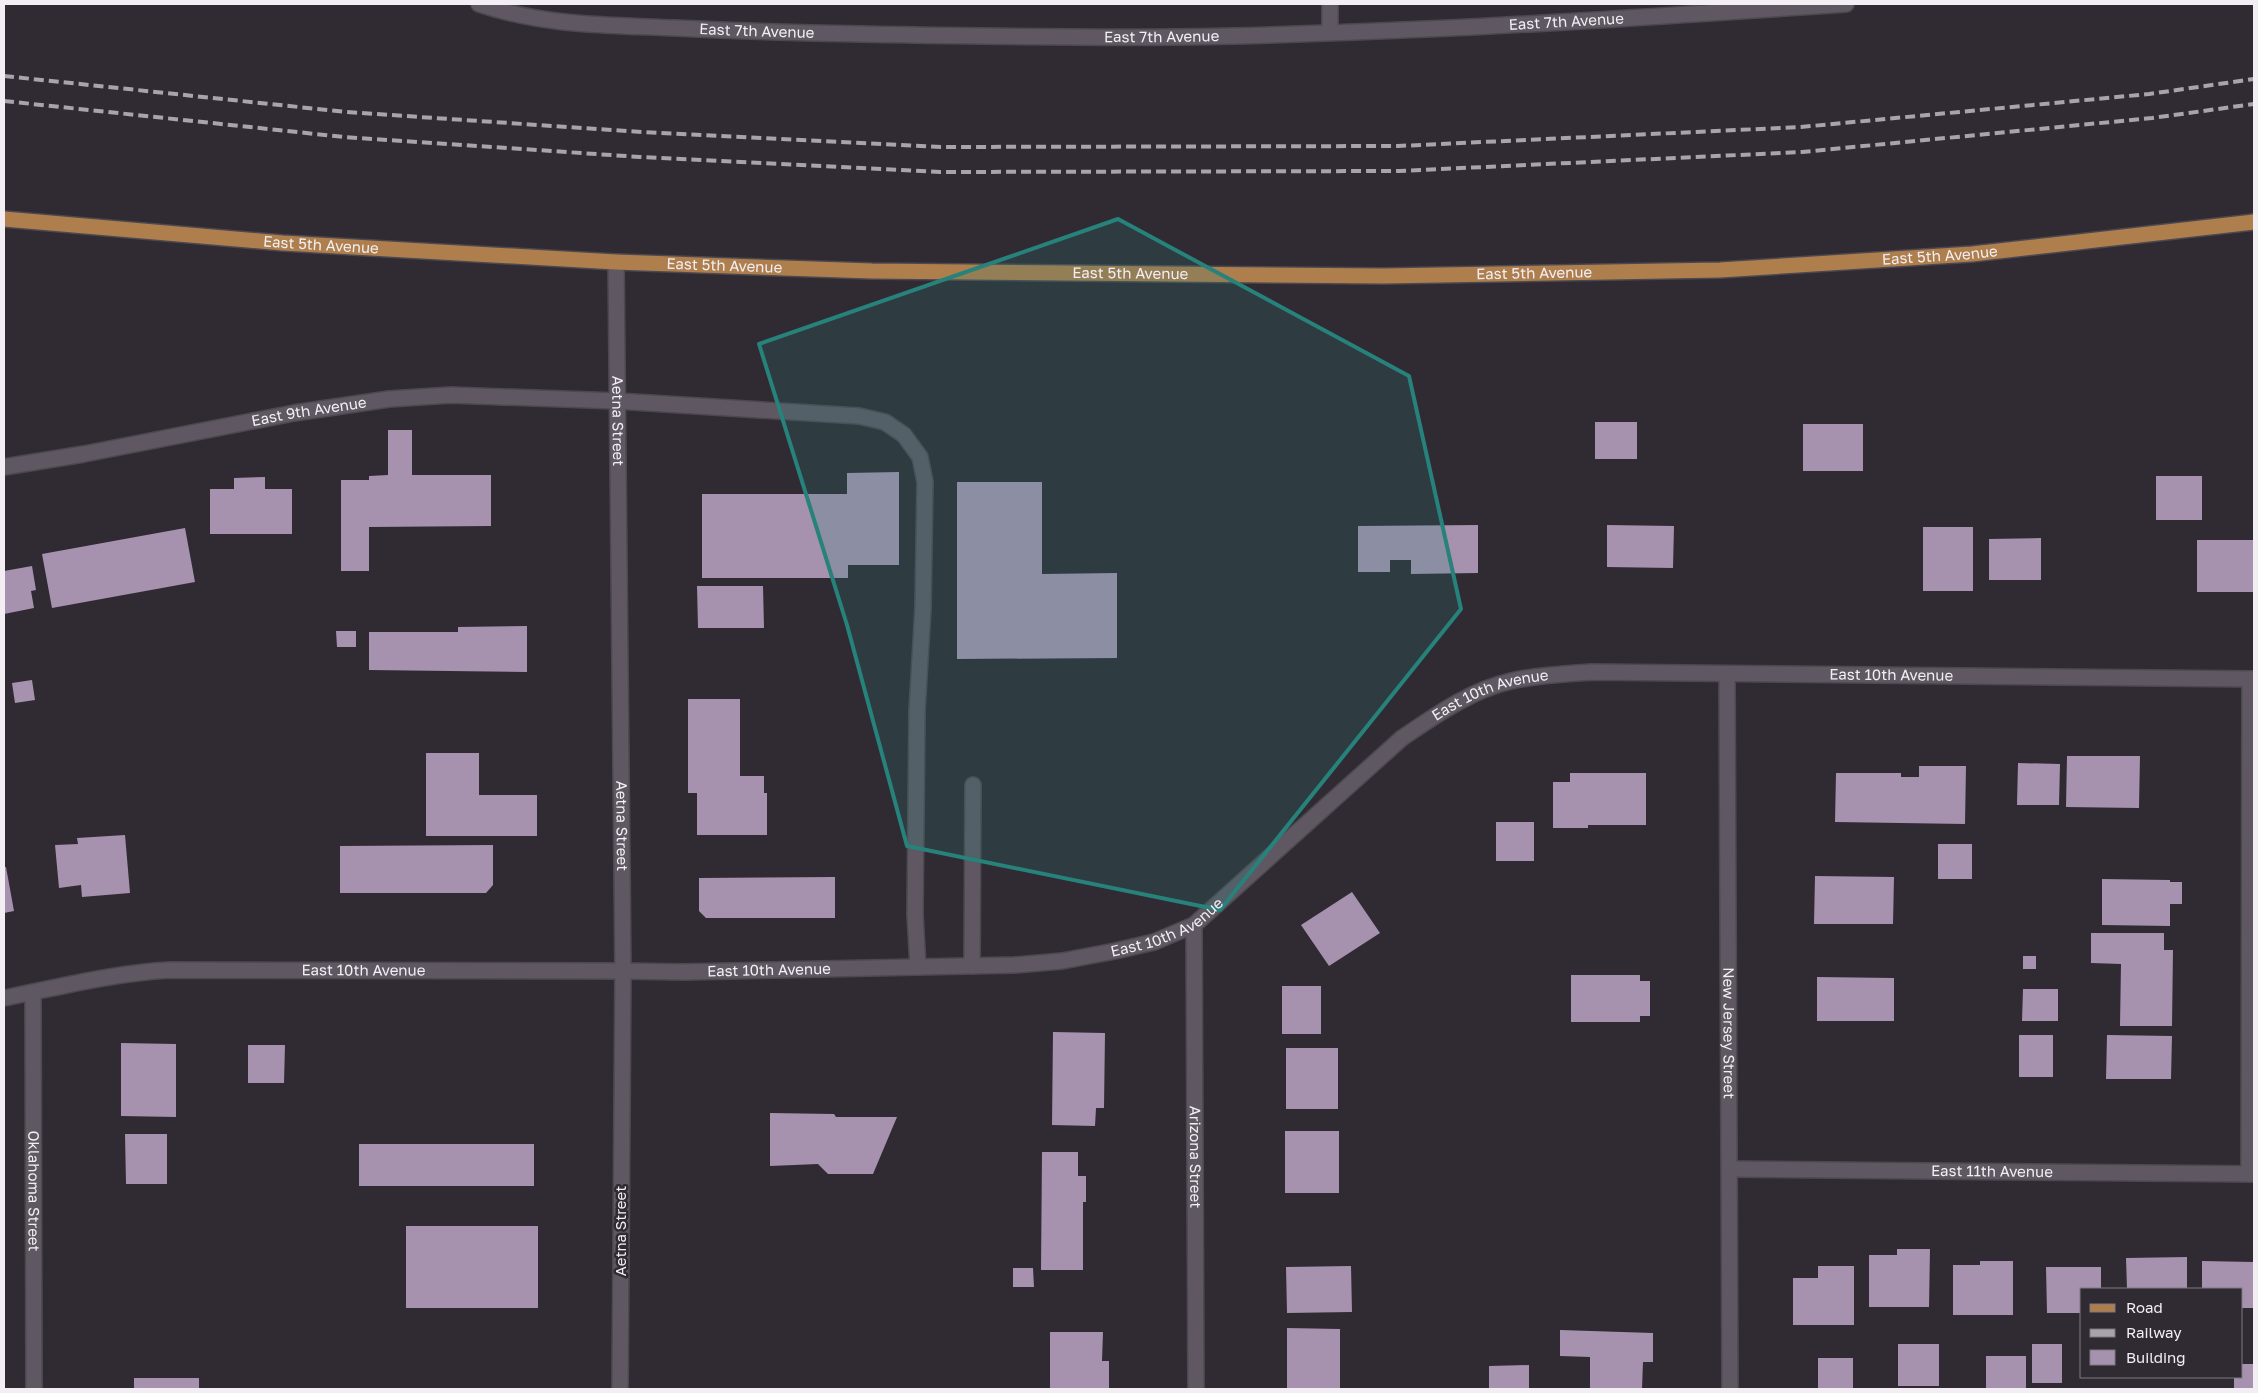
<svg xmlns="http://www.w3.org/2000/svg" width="2258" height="1393" font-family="'Golos Text',sans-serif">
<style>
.building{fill:#a692ae}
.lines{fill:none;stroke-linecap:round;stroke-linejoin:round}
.lane-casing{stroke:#4c484f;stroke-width:18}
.street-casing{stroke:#4c484f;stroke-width:18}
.secondary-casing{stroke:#4c484f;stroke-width:18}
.primary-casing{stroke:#4c484f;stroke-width:18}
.lane{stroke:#5f5862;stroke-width:15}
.street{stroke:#5f5862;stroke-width:15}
.secondary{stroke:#5f5862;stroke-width:15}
.primary{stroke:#ae7e4c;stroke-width:15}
.rail{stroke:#a8a4ab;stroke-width:4;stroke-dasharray:10 5;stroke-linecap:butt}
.marked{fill:#26827b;fill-opacity:0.2;stroke:#26827b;stroke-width:4;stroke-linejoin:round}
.labels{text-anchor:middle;stroke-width:5;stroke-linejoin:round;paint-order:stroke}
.street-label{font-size:15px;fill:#f2eef4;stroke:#302a33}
</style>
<rect width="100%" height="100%" fill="#302a33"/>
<path class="building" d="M1595 422H1637V459H1595Z
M1803 424H1863V471H1803Z
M388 430H412V475H491V526L369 527V571H341V480H369V476L388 475Z
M899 472V565H848V578H702V494H847V473Z
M2156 476H2202V520H2156Z
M265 477V489H292V534H210V489H234V478Z
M957 482H1042V574L1117 573V658L957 659Z
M1478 525V573L1411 574V560H1390V572H1358V526Z
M1607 525 1674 526 1673 568 1607 567Z
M1923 527H1973V591H1923Z
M185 528 195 582 52 608 42 554Z
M2041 538V580H1989V539Z
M2197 540H2254V592H2197Z
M32 566 36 590 31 591 34 608 4 614V571Z
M697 586H763L764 628H698Z
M527 626V672L369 670V632H458V627Z
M336 631H356V647H337Z
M32 680 35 700 15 703 12 683Z
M688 699H740V776H764V793H767V835H697V793H688Z
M426 753H479V795H537V836H426Z
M2067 756H2140L2139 808 2066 807Z
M2018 763 2060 764 2059 805H2017Z
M1919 766H1966L1965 824 1835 822 1836 773H1901V777H1919Z
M1570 773H1646V825H1588V828H1553V782H1570Z
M1496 822H1534V861H1496Z
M125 835 130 893 82 897 81 885 59 888 55 845 78 844 77 838Z
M1938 844H1972V879H1938Z
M493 845V885L486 893H340V846Z
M4 867H6L14 911 4 913Z
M1815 876 1894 877 1893 924H1814Z
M835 877V918H706L699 911V878Z
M2102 879 2170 880V882H2182V904H2170V926L2102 925Z
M1352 892 1380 933 1329 966 1301 925Z
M2091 933H2164V950H2173L2172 1026H2120L2121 964 2091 963Z
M2023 956H2036V969H2023Z
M1571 975H1640V981H1650V1016H1640V1022H1571Z
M1817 977 1894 978V1021H1817Z
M1282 986H1321V1034H1282Z
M2023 989H2058V1021H2022Z
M1053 1032 1105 1033 1104 1108H1096L1095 1126 1052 1125Z
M2019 1035H2053V1077H2019Z
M2107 1035 2172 1036 2171 1079H2106Z
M121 1043 176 1044V1117L121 1116Z
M248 1045H285L284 1083H248Z
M1286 1048H1338V1109H1286Z
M770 1113 834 1114 836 1117H897L873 1174H828L818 1164 770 1166Z
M1285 1131H1339V1193H1285Z
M125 1134H167V1184H126Z
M359 1144H534V1186H359Z
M1042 1152H1078V1176H1086V1202H1083V1270H1041Z
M406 1226H538V1308H406Z
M1897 1249H1930L1929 1307H1869V1255H1897Z
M2187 1257V1289H2127L2126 1258Z
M1980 1261H2013V1315H1953V1265H1980Z
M2202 1261 2254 1262V1308H2242V1289H2202Z
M1351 1266 1352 1312 1287 1313 1286 1267Z
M1818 1266H1854V1325H1793V1278H1818Z
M2046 1267H2101V1289H2082V1313H2047Z
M1013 1268H1033L1034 1287H1013Z
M1287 1328 1340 1329V1389H1287Z
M1560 1330 1653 1333V1362H1643L1642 1389H1590V1357L1560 1356Z
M1050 1332H1103L1102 1361H1109V1389H1050Z
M1898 1344H1939V1386H1898Z
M2032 1344H2062V1383H2032Z
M1986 1356H2026V1389H1986Z
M1818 1358H1853V1389H1818Z
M2242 1364H2254V1389H2234V1377H2242Z
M1529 1365V1389H1489V1366Z
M134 1378H199V1389H134Z"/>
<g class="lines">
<defs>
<path id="lane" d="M1330 4V32
M617 401 859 416 885 422 904 435 920 457 925 482 923 608 917 711 915 914 918 967
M972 966 973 785"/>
<g id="street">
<path id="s1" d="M4 467 84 454 294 413 389 399 451 395 617 401"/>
<path id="s2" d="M1727 675 1730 1389"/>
<path id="s3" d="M1194 925 1196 1389"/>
<path id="s4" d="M33 993 34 1389"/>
<path id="s5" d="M4 998C59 987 114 973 170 970L623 971"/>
<path id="s6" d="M1730 1169 2254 1174"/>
<path d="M2249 1174 2250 679"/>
</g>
<g id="secondary">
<path id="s7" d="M479 4C544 26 608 25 676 28 738 31 800 33 862 34 965 36 1069 38 1172 37 1397 34 1621 19 1846 4"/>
<path id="s8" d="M616 262 623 971 620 1389"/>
<path id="s9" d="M623 971 684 972 1015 965 1062 961 1115 951 1154 942 1194 925 1402 738C1436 715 1471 690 1511 681 1537 675 1565 674 1591 672L2254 679"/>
</g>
<g id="primary">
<path id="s10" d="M4 219 283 243 616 262 872 271 1383 276 1720 270 1972 254 2254 222"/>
</g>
</defs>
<use href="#lane" class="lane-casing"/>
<use href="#street" class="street-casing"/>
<use href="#secondary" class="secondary-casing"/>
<use href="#primary" class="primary-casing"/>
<use href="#lane" class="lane"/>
<use href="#street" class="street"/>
<use href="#secondary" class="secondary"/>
<use href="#primary" class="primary"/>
<path class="rail" d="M4 76 346 112 642 132 941 147 1398 146 1801 127 2149 94 2254 79
M4 101 344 137 640 157 940 172 1399 171 1802 152 2152 118 2254 104"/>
</g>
<path class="marked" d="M1118 219 1409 376 1461 609 1220 910 907 846 847 625 759 344Z"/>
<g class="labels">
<g class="street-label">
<text dy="5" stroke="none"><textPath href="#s7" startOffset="1090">East 7th Avenue</textPath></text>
<text dy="5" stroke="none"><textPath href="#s7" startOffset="280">East 7th Avenue</textPath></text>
<text dy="5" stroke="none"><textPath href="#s7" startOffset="685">East 7th Avenue</textPath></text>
<text dy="5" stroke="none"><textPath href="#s10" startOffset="318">East 5th Avenue</textPath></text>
<text dy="5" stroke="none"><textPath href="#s10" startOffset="1938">East 5th Avenue</textPath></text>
<text dy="5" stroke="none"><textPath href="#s10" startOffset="722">East 5th Avenue</textPath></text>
<text dy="5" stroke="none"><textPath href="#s10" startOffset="1128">East 5th Avenue</textPath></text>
<text dy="5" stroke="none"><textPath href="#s10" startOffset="1532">East 5th Avenue</textPath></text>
<text dy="5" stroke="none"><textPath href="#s1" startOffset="310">East 9th Avenue</textPath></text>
<text dy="5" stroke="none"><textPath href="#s8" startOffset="159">Aetna Street</textPath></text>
<text dy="5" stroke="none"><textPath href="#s9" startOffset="1361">East 10th Avenue</textPath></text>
<text dy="5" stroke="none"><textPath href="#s9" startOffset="956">East 10th Avenue</textPath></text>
<text dy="5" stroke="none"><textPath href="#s8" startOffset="564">Aetna Street</textPath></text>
<text dy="5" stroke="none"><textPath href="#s9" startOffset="551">East 10th Avenue</textPath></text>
<text dy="5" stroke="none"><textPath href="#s5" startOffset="362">East 10th Avenue</textPath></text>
<text dy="5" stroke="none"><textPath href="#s9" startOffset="146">East 10th Avenue</textPath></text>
<text dy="5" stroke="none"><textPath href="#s2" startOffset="358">New Jersey Street</textPath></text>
<text dy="5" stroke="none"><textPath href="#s3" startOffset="232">Arizona Street</textPath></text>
<text dy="5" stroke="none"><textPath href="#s6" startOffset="262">East 11th Avenue</textPath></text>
<text dy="5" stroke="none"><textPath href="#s4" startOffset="198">Oklahoma Street</textPath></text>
<text transform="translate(621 1231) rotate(-90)" y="5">Aetna Street</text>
</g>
</g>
<rect width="2258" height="1393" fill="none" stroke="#f2eef4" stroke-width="10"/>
<rect x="2080" y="1288" width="162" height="90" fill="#302a33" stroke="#7e7880"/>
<rect x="2090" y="1304" width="25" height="8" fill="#ae7e4c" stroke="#7e7880"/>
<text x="2126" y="1313" font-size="15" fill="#f2eef4">Road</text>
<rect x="2090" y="1329" width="25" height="8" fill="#a8a4ab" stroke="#7e7880"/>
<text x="2126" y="1338" font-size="15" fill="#f2eef4">Railway</text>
<rect x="2090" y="1350" width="25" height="15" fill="#a692ae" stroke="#7e7880"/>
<text x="2126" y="1363" font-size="15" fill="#f2eef4">Building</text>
</svg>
